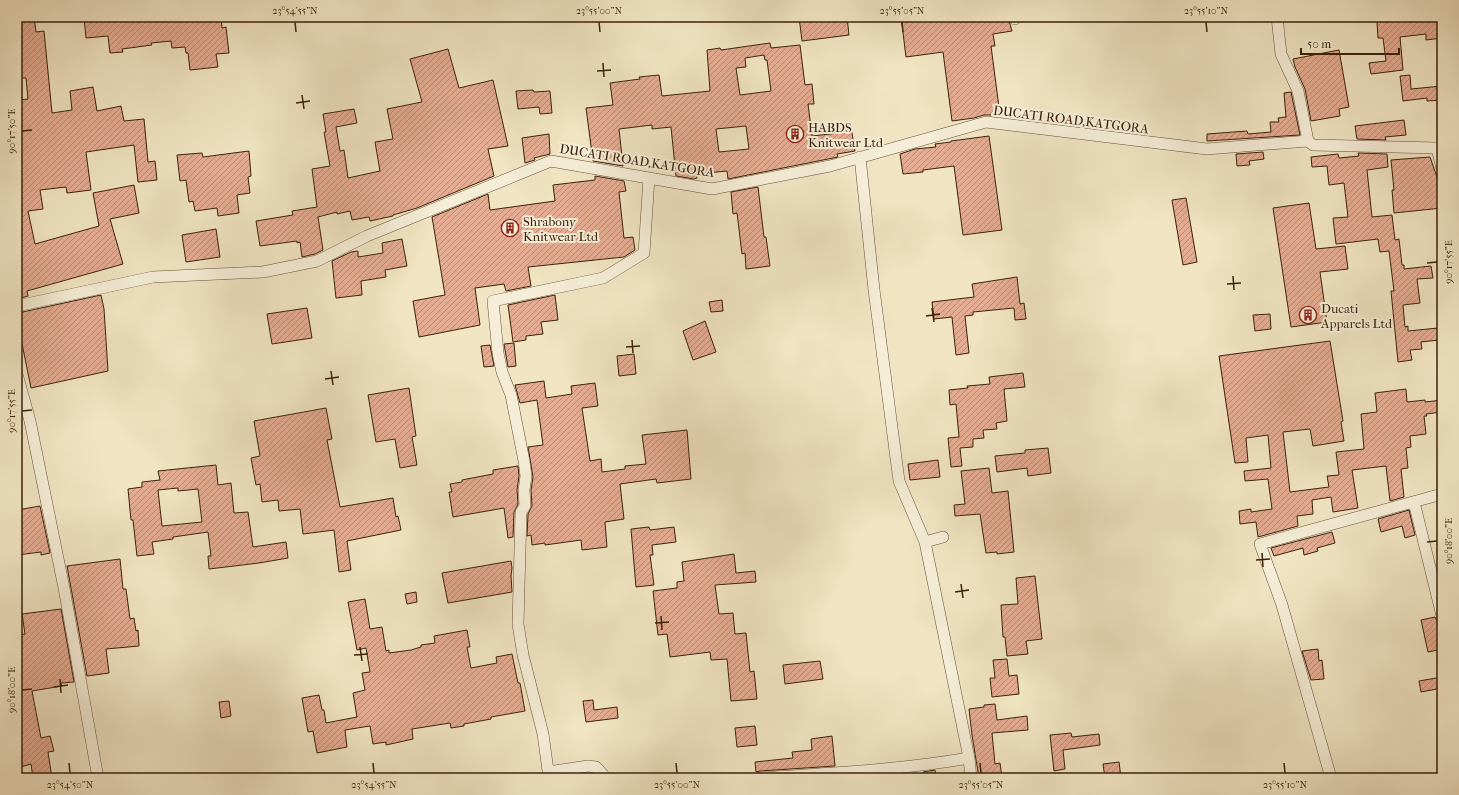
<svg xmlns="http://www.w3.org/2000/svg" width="1459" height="795" font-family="'IM FELL French Canon',serif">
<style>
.building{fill:url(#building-hatch);stroke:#3b210a;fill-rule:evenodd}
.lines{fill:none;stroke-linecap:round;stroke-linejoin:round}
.minor-casing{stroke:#685238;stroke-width:12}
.minor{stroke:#f5edd7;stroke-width:11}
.ticks{fill:none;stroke:#3b210a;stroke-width:1.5}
.labels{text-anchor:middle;stroke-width:4;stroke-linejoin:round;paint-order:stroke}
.street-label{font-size:13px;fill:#3b210a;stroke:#f5edd7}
.poi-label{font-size:13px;fill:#3b210a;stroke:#f5edd7;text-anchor:start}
.neatline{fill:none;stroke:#3b210a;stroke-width:1.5}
.ticks-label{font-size:10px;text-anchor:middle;fill:#3b210a}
</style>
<defs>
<pattern id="building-hatch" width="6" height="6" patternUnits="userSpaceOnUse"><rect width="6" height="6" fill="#e4ac92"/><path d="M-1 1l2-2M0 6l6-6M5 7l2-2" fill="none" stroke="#ba8c75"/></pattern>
</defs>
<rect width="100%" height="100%" fill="#f0e4c2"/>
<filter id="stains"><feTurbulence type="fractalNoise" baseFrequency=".005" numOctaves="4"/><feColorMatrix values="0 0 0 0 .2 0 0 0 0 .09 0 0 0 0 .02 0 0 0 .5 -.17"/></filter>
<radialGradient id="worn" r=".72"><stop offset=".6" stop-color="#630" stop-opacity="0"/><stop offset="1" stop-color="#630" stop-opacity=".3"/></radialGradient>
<path class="building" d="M20 17H34L36 32 44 31 52 113 72 110 70 91 93 87 97 111 121 106 124 121 144 119 148 162 155 161 157 180 138 182 134 145 86 152 91 190 67 193 66 187 40 190 43 209 28 211 35 244 99 226 93 193 134 185 139 213 110 219 123 264 27 291 28 296 17 299V130H19L17 100 28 99 26 78H17V31H21Z
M84 17H221L222 28 226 27 229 53 216 54 218 67 190 70 188 53H186L185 47 172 48 171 41 151 43 152 45 122 49 123 52 110 53 108 36 86 38Z
M799 17H847L849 35 802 41Z
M901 17H1008L1012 31 993 34 995 46H991L1000 115H984L974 118 952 121 943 52 906 57Z
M1394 17H1442V38L1426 40V34L1400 37 1403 70 1371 74 1369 63 1386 61 1383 38H1378L1377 22 1394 20Z
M770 43 771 48 800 45 805 85 812 84 814 104H808L812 136 839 133V129L851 127 855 151 837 154 838 157 728 179 727 171 696 174 697 178 694 179 676 176 671 127 652 129V125L619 129 623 166 593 161 586 108 613 105 610 83 640 79 639 77 659 75 662 96 710 91 707 50 720 48 721 50ZM764 55 765 60H767L771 91 740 95 736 68 746 67 745 58ZM746 126 749 149 719 152 716 129Z
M448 49 459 88 493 80 508 146 488 149 494 176 417 208 393 215V216L370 221 369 217 352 220 350 211 337 214V212L318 217 323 250 315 254 302 257 300 242 297 243V241L260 246 256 221 293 215 292 211 317 207 312 169 330 166 324 132H326L323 114 354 109 357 123 336 127 340 151 344 150 348 178 380 171 375 142 393 139 387 109 422 102 410 59Z
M1339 50 1349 107 1339 109 1340 116 1311 121 1305 89 1295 67 1293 59Z
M1410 75 1411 89 1442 86V100L1427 101V98L1403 101 1400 76Z
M533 90 534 92 550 91 552 113 540 114 539 107 518 109 516 91Z
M1291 92 1300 135 1207 141V134L1247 131 1248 134 1271 132 1270 122H1279L1278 118 1286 117 1284 93Z
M1404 120 1406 135 1385 137 1386 140 1357 139 1355 126Z
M549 134 550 154 534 158 535 160 525 163 522 138Z
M989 136 1002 230 963 235 954 166 923 170V172L903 174 900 154 915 149 936 147 935 144 951 142V141Z
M249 151 251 176 248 177 250 193 237 195 239 213 218 216 217 208 195 211 193 201 189 202 186 180 180 181 177 155 202 153 203 157Z
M1263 152 1264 159 1249 161 1250 165 1237 166 1236 154Z
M1358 153 1387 154 1388 167 1367 170 1372 217 1392 215 1395 240 1399 239 1402 265H1404V269L1431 266 1433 278 1417 279 1420 303 1403 305 1405 327 1408 326V331L1438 328 1439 340 1421 342 1422 349 1410 350 1412 360 1398 362 1391 291H1394L1389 251 1380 252 1378 239 1336 244 1333 218 1348 217 1344 183 1329 185 1327 166 1312 167 1311 157 1338 154 1339 158 1359 156Z
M1430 157 1439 183H1441L1442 208 1394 213 1392 190H1394L1391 160Z
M595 176 624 181 626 191 619 192 624 238 633 237 635 250 624 257 528 267 531 286 506 291 504 284 475 288 480 325 419 337 413 301 445 295 432 217 488 194 490 210 555 201 553 185 595 180Z
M758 187 764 237H766L770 266 746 269 745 253 742 254 737 213 733 214 731 192Z
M1186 198 1197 262 1183 265 1172 200Z
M1309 203 1316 249 1345 246 1348 269 1320 272 1327 322 1291 327 1273 208Z
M216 229 220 257 186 262 182 235Z
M402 239 407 266 385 270 386 277 361 281 362 295 336 298 332 261 351 252 358 251V257L383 253 382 243Z
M1017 277 1020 304 1024 303 1026 319 1015 320 1014 308 973 312V315L965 316 969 353 956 355 952 317 934 319 932 302 974 297 972 284Z
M101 295 104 309 108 371 31 388 19 329H21L18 313Z
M555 295 558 320 541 322 543 334 526 336V340L513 342 508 305Z
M722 300 723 311 711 312 709 302Z
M307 308 312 338 272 344 267 314Z
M1270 314 1271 329 1255 331 1253 315Z
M705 321 716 352 693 360 683 331Z
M1330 341 1343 421 1341 422 1344 441 1313 446 1310 429 1283 432 1290 492 1329 487 1327 476 1339 475 1336 452 1364 449 1361 414 1377 412 1375 393 1406 389 1407 402 1425 400V402L1442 400V412L1426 414 1427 416H1424L1426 434 1410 436 1411 447 1406 448 1408 468 1401 469 1404 497 1390 501 1386 466 1352 470 1358 508 1333 512 1331 497 1312 500 1313 514 1297 516 1298 526 1258 537 1256 522 1240 524 1239 511 1251 509V512L1272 509 1268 479 1245 481 1244 471 1271 468 1268 435 1246 438 1248 462 1235 463 1219 356Z
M514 343 516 366 508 367 504 344Z
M490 345 494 366 484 367 481 346Z
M634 354 636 374 619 376 617 356Z
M1023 373 1025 387 1004 389 1007 421 996 423 997 429 983 430 984 438 973 439V447L960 448 962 466 951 467 948 438 959 437 956 404 950 405 949 390 968 388 967 386 990 384 989 377Z
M544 381 546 398 572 394 571 386 595 383 598 406 582 408 590 461 601 459 602 472 625 469V466L646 464 642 435 687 430 691 479 657 483 656 479 620 484 624 519 605 522 607 547 582 550 581 540 545 545V543L532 545 531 535 527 536 528 514 532 506 531 490 533 477 528 447 543 445 537 400 520 403 515 385Z
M409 388 416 436 412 437 417 465 400 468 395 439 376 442 368 395Z
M326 408 332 439 327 440 340 507 393 498 396 517 398 516 401 530 347 541 351 570 339 572 334 530 303 534 300 509 279 511 278 500 262 502 260 484 256 485 251 458 260 456 254 421Z
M1048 448 1051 473 1028 476 1027 468 997 472 995 456 1025 453V450Z
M938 460 940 477 910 480 908 464Z
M216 465 218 485 231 483 234 513 248 512 253 547 286 542 288 558 259 563 209 569 208 556H211L208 532 173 537V539L152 542 154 554 137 556 133 520H131L128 489 142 487V482L160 480 158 471ZM178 488V491L198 489 202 522 162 526 158 490Z
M518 466 519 476 517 490 518 504 514 512 513 537 508 538 504 508 453 517 449 492H452L450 484 462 482V480L493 474V470Z
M989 468 992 493 1008 491 1014 552 997 554V552L986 553 980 514 955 516 954 505 965 504 961 471Z
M40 506 50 553 41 555V552L17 555V510Z
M1409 510 1415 535 1405 538 1402 526 1381 532 1378 519Z
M649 527 650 530 674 527 676 542 652 545 653 555H650L654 585 636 587 631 529Z
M1332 532 1335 543 1317 548 1318 551 1304 555 1303 548 1274 556 1271 548Z
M734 554 736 573 755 571 756 582 715 585 719 614 733 613 735 634 746 633 750 672 754 671 757 699 731 701 727 659 711 660 710 652 670 657 667 634 658 635 653 591 677 588V582L684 581 682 562Z
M120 559 123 589H126L130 619 134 618 136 631 138 630 139 646 106 649 109 673 87 676 67 566Z
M511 561 512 568 511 576 512 592 448 603 442 573Z
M1035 576 1042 639 1026 641 1028 654 1007 656 1005 637H1003L1001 605 1018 604 1016 578Z
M416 592 417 602 407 604 405 594Z
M365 599 370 629 382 627 386 651 389 650V653L411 650 421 647V645L435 643 434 636 467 630 470 647H467L471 668 497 663 496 657 512 654 518 683H520L525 711 491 717V719L464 724V726L451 728 450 723 412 729 413 739 386 745V742L373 744 370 726 345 730 347 747 317 753 313 731 308 732 302 698 319 695 322 710H324L326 723 357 717 353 693 365 690 362 673 370 672 366 648 357 650 348 602Z
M61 609 74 682 61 683 62 686 32 691 41 738 50 736 54 751 48 752 52 778H33L31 764 17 768V653H19L18 635 25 634 22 614Z
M1435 617 1437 621 1441 623 1442 625V649L1428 652 1421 620Z
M1318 649 1319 661 1322 660 1324 679 1311 680 1302 651Z
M1007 659 1009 676 1017 675 1019 694 992 697 990 678H995L993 660Z
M820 661 823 679 785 684 783 665Z
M1442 677V688L1421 692 1419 681Z
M593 700 594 710 617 707 618 718 586 722 583 701Z
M229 701 231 716 221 718 219 702Z
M995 704 997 720 1027 716 1028 730 992 733 995 764 1000 763 1002 778H979L972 735 969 709 984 707V705Z
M755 726 757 745 737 747 735 728Z
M1071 733 1072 737 1099 734 1100 745 1063 750 1065 769 1054 771 1050 735Z
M832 736 835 766 760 771 756 772 755 762 793 758 792 752 812 750 811 739Z
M1119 762 1121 778H1105L1103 764Z
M935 770 936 778H924L923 772Z"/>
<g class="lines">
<defs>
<path id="minor" d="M1277 17 1281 54 1298 91 1308 141
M1015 19V17
M860 157 874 290 899 481 925 542
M17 306 153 277 263 272 317 261 367 236 551 161 712 189 830 166 986 122 1207 149 1308 141 1313 145 1437 148 1442 169
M17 374 30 421 64 588 98 778
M1414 502 1442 616
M943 537 925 542 969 758 971 778
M548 772 588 766 596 767 606 778
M549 778 543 734 523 655 518 624 521 512 525 506 524 490 526 476 524 461 511 395 502 372 498 353 493 301 603 278 644 253 649 178
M760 778C830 773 900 770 969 758
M1331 778 1282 605 1260 544 1442 494"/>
</defs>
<use href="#minor" class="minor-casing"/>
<use href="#minor" class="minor"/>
</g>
<path class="ticks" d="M295 22 296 32M599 22 600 32M902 22 903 32M1206 22 1207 32M603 63 604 77M597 71 611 70M302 95 304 109M296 103 310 101M22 131 32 130M1427 263 1437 262M1233 276 1234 290M1227 284 1241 283M932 308 934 322M926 316 940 314M632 340 633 353M626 347 640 346M331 371 333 385M325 379 339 377M22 411 32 410M1427 542 1437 541M1262 553 1263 567M1256 560 1270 559M961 584 963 598M955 592 969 590M661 616 662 630M655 623 669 622M360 647 362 661M354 655 368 654M60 679 61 693M54 687 68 685M22 690 32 689M69 763 70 773M373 763 374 773M676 763 677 773M980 763 981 773M1284 763 1285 773"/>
<defs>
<symbol id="building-ring" viewBox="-11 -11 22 22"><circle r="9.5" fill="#f5edd7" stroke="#8f2418" stroke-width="1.5"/><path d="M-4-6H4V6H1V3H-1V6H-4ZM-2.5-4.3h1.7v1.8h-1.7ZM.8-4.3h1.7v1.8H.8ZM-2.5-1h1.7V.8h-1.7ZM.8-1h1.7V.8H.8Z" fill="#8f2418"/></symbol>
</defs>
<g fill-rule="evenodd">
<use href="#building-ring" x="785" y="124" width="20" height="20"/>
<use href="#building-ring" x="500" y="218" width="20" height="20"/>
<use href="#building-ring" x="1298" y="305" width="20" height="20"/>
</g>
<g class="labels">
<g class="street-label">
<text transform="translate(1071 119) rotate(7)" y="5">DUCATI ROAD,KATGORA</text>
<text transform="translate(637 160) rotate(9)" y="5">DUCATI ROAD,KATGORA</text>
</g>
<g class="poi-label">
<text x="808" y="132">HABDS<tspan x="808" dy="15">Knitwear Ltd</tspan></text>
<text x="523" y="226">Shrabony<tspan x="523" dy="15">Knitwear Ltd</tspan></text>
<text x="1321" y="313">Ducati<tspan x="1321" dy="15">Apparels Ltd</tspan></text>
</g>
</g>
<rect width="1459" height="795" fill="none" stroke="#f0e4c2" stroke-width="44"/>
<path d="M1301 48v6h98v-6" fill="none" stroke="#3b210a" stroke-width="2"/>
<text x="1307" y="48" font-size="12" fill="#3b210a" stroke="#f5edd7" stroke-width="3" paint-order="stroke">50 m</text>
<rect x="22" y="22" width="1415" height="751" class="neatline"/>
<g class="ticks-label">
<text x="295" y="14">23°54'55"N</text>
<text x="599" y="14">23°55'00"N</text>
<text x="902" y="14">23°55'05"N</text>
<text x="1206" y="14">23°55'10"N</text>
<text transform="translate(11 131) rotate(-90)" y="4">90°17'50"E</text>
<text transform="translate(1448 262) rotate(-90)" y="4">90°17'55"E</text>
<text transform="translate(11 411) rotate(-90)" y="4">90°17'55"E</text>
<text transform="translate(1448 541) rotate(-90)" y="4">90°18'00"E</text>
<text transform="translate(11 690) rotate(-90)" y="4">90°18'00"E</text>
<text x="70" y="788">23°54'50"N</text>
<text x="374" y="788">23°54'55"N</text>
<text x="677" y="788">23°55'00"N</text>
<text x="981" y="788">23°55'05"N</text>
<text x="1285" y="788">23°55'10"N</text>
</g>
<rect width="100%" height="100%" filter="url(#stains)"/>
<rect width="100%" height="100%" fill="url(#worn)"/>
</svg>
